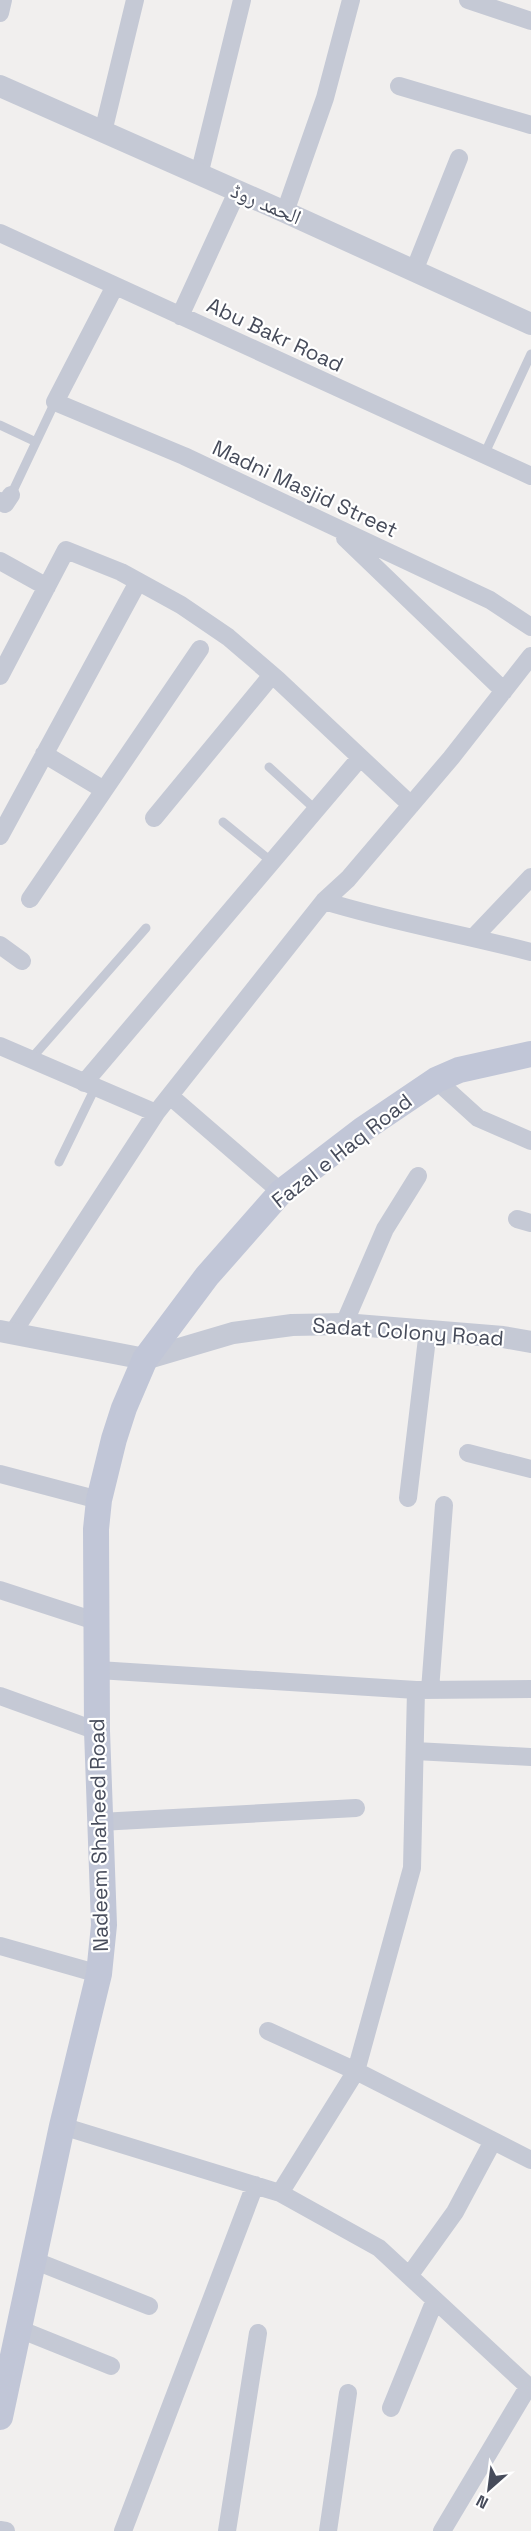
<svg xmlns="http://www.w3.org/2000/svg" width="531" height="2531" font-family="'Space Grotesk','Noto Naskh Arabic',sans-serif">
<style>
.lines{fill:none;stroke-linecap:round;stroke-linejoin:round}
.service{stroke:#c5c9d5;stroke-width:9}
.minor{stroke:#c5c9d5;stroke-width:18}
.tertiary{stroke:#c5c9d5;stroke-width:22}
.secondary{stroke:#c1c6d7;stroke-width:26}
.labels{text-anchor:middle;stroke-width:4.5;stroke-linejoin:round;paint-order:stroke}
.street-label{font-size:21px;fill:#474c5b;stroke:#fff}
</style>
<rect width="100%" height="100%" fill="#f1efee"/>
<g class="lines">
<path class="service" d="M0 425 36 442
M484 455 531 354
M11 495 55 402
M269 767 316 810
M223 822 272 862
M30 1060 146 928
M59 1162 95 1088"/>
<path class="minor" d="M468 0 531 21
M0 13 3 0
M399 86 531 125
M103 132 135 0
M199 175 242 0
M285 212 325 98 351 0
M0 233 531 476
M414 271 459 158
M115 286 55 402 184 456 490 600 531 627
M180 316 237 192
M0 501 5 504 11 495
M345 538 504 691
M0 561 47 587
M0 676 66 550 121 572 181 605 228 637 277 679 411 805
M44 754 104 790
M154 818 272 675
M0 836 138 582
M30 899 200 649
M324 901C392 922 462 934 531 952
M474 937 531 877
M0 945 22 961
M0 1046 156 1113
M436 1080 478 1118 531 1141
M84 1083 360 758
M170 1096 281 1192
M517 1219 531 1223
M344 1324 385 1229 418 1176
M12 1334 156 1113 324 901 348 879 451 758 531 656
M468 1453 531 1469
M0 1474 99 1500
M408 1498 428 1330
M0 1590 98 1622
M98 1670 416 1690 412 1868 356 2071 280 2193
M419 1690 531 1689
M430 1690 444 1505
M0 1696 97 1731
M415 1751 531 1757
M100 1822 356 1808
M0 1946 99 1974
M268 2031 356 2071 531 2160
M62 2126 280 2193 379 2248 531 2389
M33 2260 149 2306
M409 2276 455 2212 493 2141
M19 2329 111 2366
M391 2408 435 2300
M0 2530 6 2531
M123 2531 255 2185
M227 2531 258 2333
M328 2531 348 2393
M442 2531 528 2387"/>
<path class="tertiary" d="M0 86 285 212 531 324
M0 1331 145 1359 233 1333 292 1325 344 1324 503 1337 531 1342"/>
<path class="secondary" d="M0 2417 62 2126 99 1974 104 1925 97 1731 96 1529 99 1500 114 1439 124 1408 145 1359 207 1276 281 1192 362 1130 436 1080 459 1070 531 1054"/>
</g>
<g class="labels">
<g class="street-label">
<text transform="translate(266 204) rotate(23)" y="7">الحمد روڈ</text>
<text transform="translate(275 335) rotate(25)" y="7">Abu Bakr Road</text>
<text transform="translate(305 489) rotate(25)" y="7">Madni Masjid Street</text>
<text transform="translate(342 1151) rotate(-38)" y="7">Fazal e Haq Road</text>
<text transform="translate(408 1332) rotate(4)" y="7">Sadat Colony Road</text>
<text transform="translate(99 1835) rotate(-91)" y="7">Nadeem Shaheed Road</text>
</g>
</g>
<g transform="translate(489 2489) rotate(208)" stroke="#ffffff" stroke-width="4.5" paint-order="stroke">
<path d="M0-4.5L10 22L0 15L-10 22Z" fill="#474c5b"/>
<text y="-9" font-size="16" font-weight="bold" text-anchor="middle" fill="#474c5b">N</text>
</g>
</svg>
